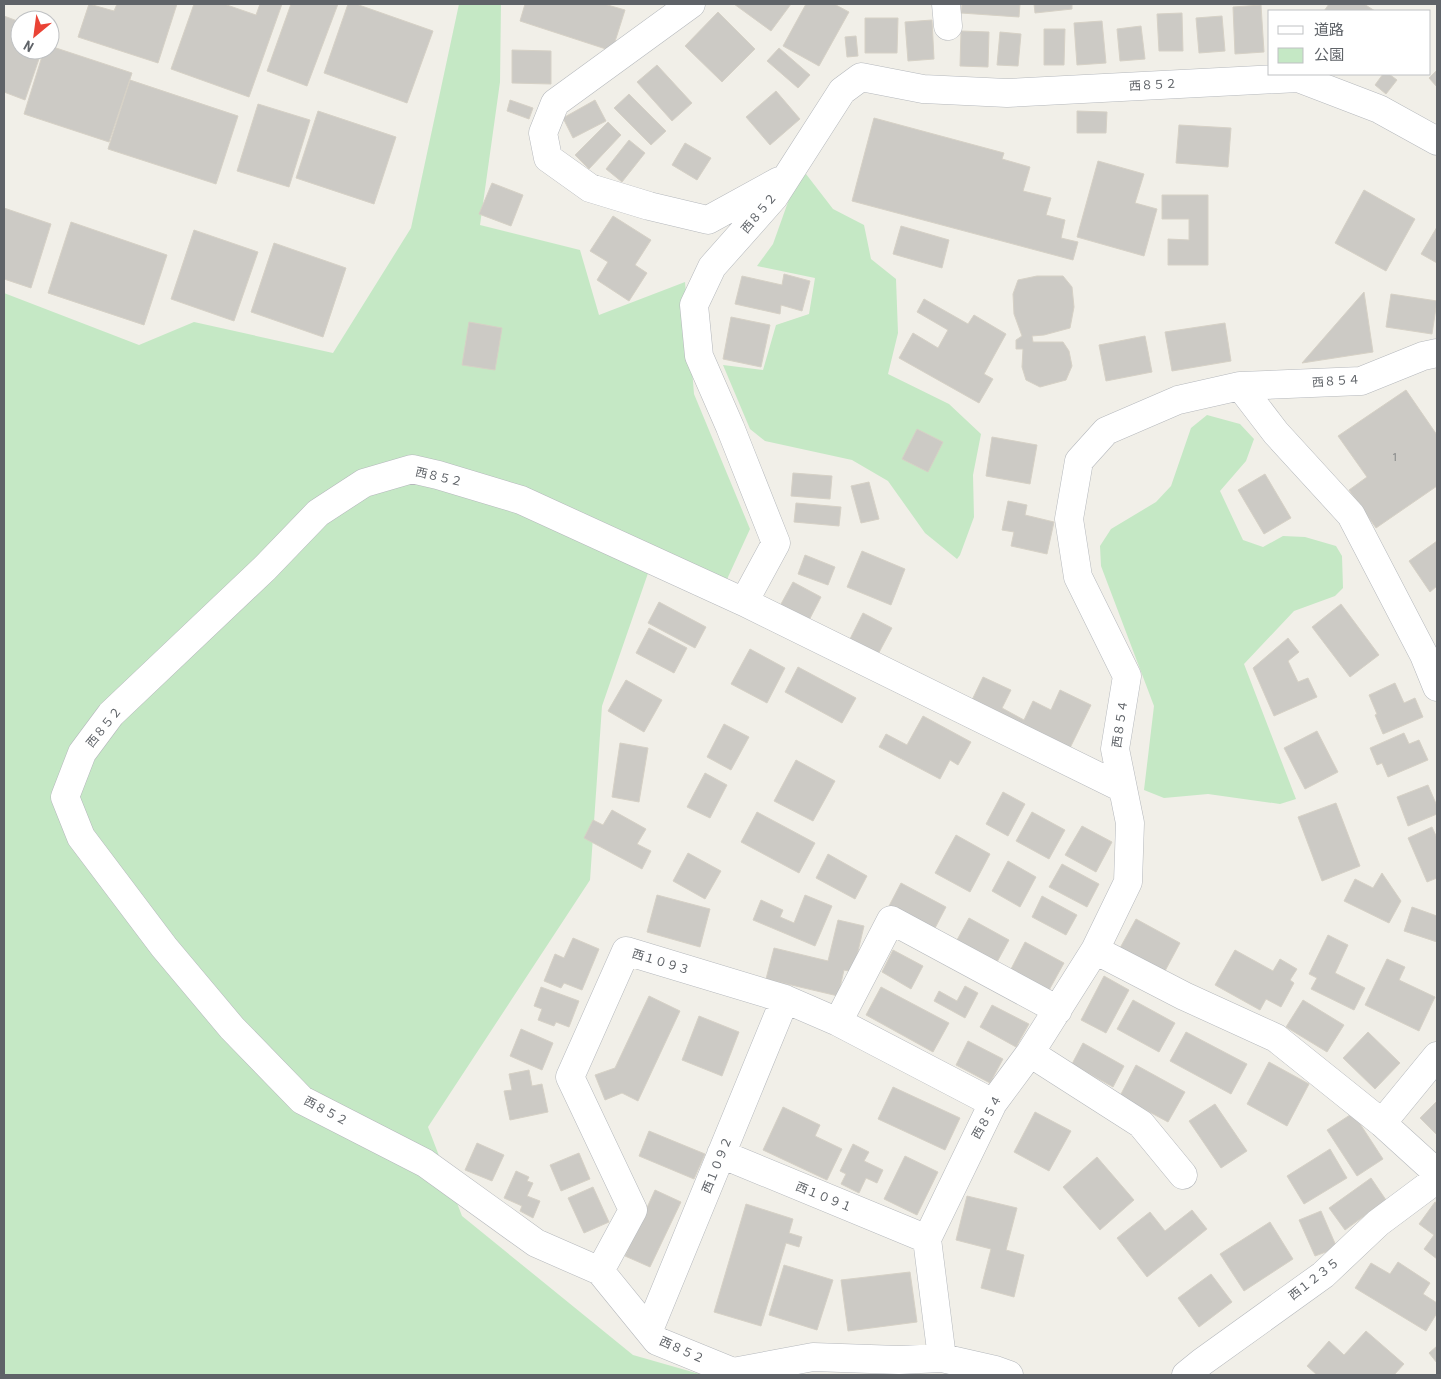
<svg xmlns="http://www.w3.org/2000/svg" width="1441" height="1379" font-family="'Roboto Condensed','Noto Sans JP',sans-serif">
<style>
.green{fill:#c5e8c5}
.building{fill:#cccac5;stroke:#d6d1c6}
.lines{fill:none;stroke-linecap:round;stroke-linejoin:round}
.minor-casing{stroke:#b5b8bc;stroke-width:29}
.minor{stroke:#fff;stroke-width:28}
.labels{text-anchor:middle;stroke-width:4;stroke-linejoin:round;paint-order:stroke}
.number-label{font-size:10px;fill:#7a7d7f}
.street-label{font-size:12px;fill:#5f6368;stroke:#fff}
</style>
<rect width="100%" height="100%" fill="#f1efe8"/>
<path class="green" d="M459 4H501L500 82 480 225 580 250 599 315 685 282 694 394 750 529 723 588 655 553 602 706 590 880 428 1127 462 1216 633 1355 703 1375H4V293L139 345 194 322 333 353 411 228Z
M806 174 833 209 864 225 871 259 896 279 898 333 888 374 949 404 981 434 973 475 974 517 960 555 957 559 925 533 888 481 852 460 765 441 750 429 723 365 763 370 776 325 809 314 815 278 757 266 773 244 793 188Z
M1207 415 1240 424 1254 439 1246 461 1220 491 1243 540 1263 547 1283 536 1305 537 1336 546 1342 556 1343 588 1335 596 1294 611 1244 664 1296 799 1280 804 1208 794 1164 798 1144 790 1154 706 1101 566 1100 546 1111 529 1156 502 1171 486 1191 428Z"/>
<path class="building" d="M89 4 114 11 117 4H177L158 63 78 37Z
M194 4H224L256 15 260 4H282L249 97 171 69Z
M291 4H338L307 86 267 71Z
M348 4H356L433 31 407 103 324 73Z
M525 4H604L625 10 612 51 520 21Z
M734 4H791L771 31Z
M806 4H834L849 12 819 66 783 46Z
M962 4H1020L1019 17 961 13Z
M1034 4H1072V9L1035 13Z
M1329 4H1364L1375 11H1324Z
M1261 5 1264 52 1235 54 1233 7Z
M718 12 755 49 722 82 685 46Z
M1182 13 1183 51H1159L1157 14Z
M4 16 20 22V50H42L25 100 4 92Z
M1222 16 1225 51 1199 53 1196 18Z
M865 18H898L897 53H865Z
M932 20 934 59 908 61 905 22Z
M1102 21 1106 63 1077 65 1074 23Z
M1141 26 1145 59 1120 61 1117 29Z
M1044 29H1065L1064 65H1044Z
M961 31 989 32 988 67 960 66Z
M1000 32 1021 34 1018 66 997 65Z
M856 36 858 56 847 57 845 37Z
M50 46 132 73 109 142 24 114 44 50H50Z
M779 48 810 75 798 88 767 61Z
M512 50 551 51V84L512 83Z
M657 65 692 103 672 121 637 82Z
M1437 70V87L1429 78Z
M1383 74H1389L1397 80 1386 94 1375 85Z
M130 80 238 116 216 184 108 149Z
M776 91 800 119 770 145 746 117Z
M629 94 666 131 651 145 614 108Z
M510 100 533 108 529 119 507 111Z
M595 100 606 121 573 138 563 118Z
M258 104 310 120 289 187 237 171Z
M318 111 396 137 374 204 296 178Z
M1077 111 1107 112 1106 133H1077Z
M874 118 1004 153 1002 159 1030 167 1023 191 1051 198 1046 215 1065 220 1061 238 1078 242 1073 260 852 201Z
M608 122 621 135 589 169 575 155Z
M1179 125 1231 128 1228 167 1176 163Z
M629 140 645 153 622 182 606 169Z
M685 143 711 158 697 180 672 165Z
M1098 161 1144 174 1135 203 1157 209 1144 256 1077 237Z
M492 183 523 195 511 226 479 214Z
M1364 190 1415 219 1386 271 1335 243Z
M1162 195H1208V265H1168V239L1189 240V219H1162Z
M4 208 51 224 31 288 4 279Z
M613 216 651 240 635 265 647 273 629 301 597 280 608 262 590 251Z
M71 222 167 255 144 325 48 293Z
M901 226 949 240 942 268 893 254Z
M1437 227V263L1421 254Z
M194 230 258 252 234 321 171 299Z
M274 243 346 268 323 337 251 312Z
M784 274 810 281 802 311 781 305 780 314 735 304 742 276 782 285Z
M1037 276H1063L1072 287 1074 307 1070 328 1044 335 1032 336 1033 342H1063L1069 351 1072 366 1066 380 1040 387 1026 380 1022 367 1023 349H1016V340L1022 336 1014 314 1013 294 1018 280Z
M1364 292 1373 352 1302 363Z
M1391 294 1437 301 1432 334 1386 327Z
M924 299 968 324 974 315 1006 334 984 374 993 379 979 403 899 358 913 333 938 348 948 330 917 312Z
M731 317 770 325 761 367 723 359Z
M469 322 502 328 495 370 462 365Z
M1225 323 1231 361 1172 371 1165 332Z
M1145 336 1152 372 1106 381 1099 345Z
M1406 390 1437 435V486L1376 528 1349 490 1367 477 1338 436Z
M917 429 943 442 928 472 902 459Z
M992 437 1037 445 1030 484 986 476Z
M793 473 832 476 830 499 791 496Z
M1265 474 1291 518 1264 534 1238 490Z
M869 482 879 519 861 523 851 486Z
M1008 501 1027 505 1025 515 1054 522 1047 554 1011 546 1014 532 1002 530Z
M796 503 841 507 839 526 794 522Z
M1437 541V586L1430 592 1409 561Z
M862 551 905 569 891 605 847 587Z
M805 555 835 567 828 585 798 574Z
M793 582 821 597 804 630 775 615Z
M659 602 706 627 695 648 648 623Z
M1341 604 1379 655 1350 677 1312 627Z
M863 613 892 628 875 660 847 645Z
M649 628 687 648 674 673 636 653Z
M1288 638 1299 652 1288 661 1298 682 1308 678 1317 697 1274 716 1253 668Z
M750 649 785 668 767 703 731 684Z
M798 667 856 698 842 723 785 692Z
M983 677 1011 690 1002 708 1024 720 1033 701 1051 710 1060 690 1091 705 1070 748 972 700Z
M626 680 662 700 644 732 608 711Z
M1395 683 1404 703 1415 698 1423 717 1383 734 1375 715 1377 714 1369 695Z
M923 716 971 742 958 765 950 760 940 779 879 747 886 734 907 745Z
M724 724 749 737 731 770 707 757Z
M1317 731 1338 772 1305 789 1284 748Z
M1404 733 1409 744 1419 740 1428 760 1388 777 1382 763 1377 765 1370 748Z
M620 743 648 748 639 802 612 797Z
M796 760 835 781 813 821 774 801Z
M705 773 727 785 710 818 687 807Z
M1428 785 1437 806V814L1408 826 1397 797Z
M1003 792 1025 804 1008 836 986 824Z
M1336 803 1360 866 1322 881 1298 817Z
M612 810 646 829 637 844 651 851 642 869 584 838 593 820 603 825Z
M757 812 815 843 799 873 741 842Z
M1032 812 1065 830 1049 859 1016 841Z
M1082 826 1112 842 1096 872 1065 855Z
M1432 827 1437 838V878L1427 882 1408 838Z
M956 835 990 854 970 892 935 873Z
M688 853 721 871 705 899 673 881Z
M828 854 867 876 855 899 816 878Z
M1008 861 1036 877 1020 907 992 891Z
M1062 864 1099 884 1087 907 1049 887Z
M1382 873 1401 901 1389 923 1344 901 1355 879 1373 888Z
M901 883 946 907 934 930 889 906Z
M657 895 710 909 700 947 647 932Z
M805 895 832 906 815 946 753 920 761 900 783 910 780 917 794 923Z
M1042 896 1077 915 1066 935 1032 917Z
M1412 907 1437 916V942L1404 931Z
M969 918 1009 940 997 962 957 940Z
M1136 919 1180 943 1165 971 1120 948Z
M838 920 864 926 853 972 844 970 838 996 766 979 774 948 828 961Z
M1328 935 1348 945 1335 973 1365 988 1354 1010 1311 989 1317 978 1309 974Z
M573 938 599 949 582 990 564 983 561 988 544 981 555 954 564 958Z
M1025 942 1064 963 1048 992 1010 971Z
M893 950 923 966 911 989 882 972Z
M1235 950 1273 971 1280 959 1297 969 1290 980 1294 983 1281 1007 1266 999 1260 1010 1215 985Z
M1387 959 1405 967 1399 980 1435 997 1419 1031 1365 1005Z
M1104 976 1129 990 1106 1033 1081 1020Z
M965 986 978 993 965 1018 934 1001 939 991 957 1001Z
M541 987 579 1001 569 1027 556 1022 554 1026 538 1020 542 1009 534 1006Z
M881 987 949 1023 933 1052 866 1015Z
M649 996 680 1011 638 1101 622 1093 605 1100 595 1075 615 1068Z
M1133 1000 1175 1023 1159 1052 1117 1029Z
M1303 1000 1344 1025 1327 1052 1286 1027Z
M992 1005 1029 1024 1016 1047 980 1027Z
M699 1016 739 1032 722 1076 682 1060Z
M521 1029 553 1043 542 1070 510 1056Z
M1186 1032 1247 1064 1231 1094 1170 1061Z
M1368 1032 1400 1063 1375 1089 1343 1058Z
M968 1041 1003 1059 990 1083 956 1065Z
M1083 1043 1124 1066 1113 1087 1072 1064Z
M1269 1062 1309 1084 1287 1126 1247 1104Z
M1136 1065 1185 1092 1168 1122 1120 1096Z
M529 1070 532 1086 542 1084 548 1112 510 1120 504 1091 512 1090 509 1074Z
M893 1087 960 1118 945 1150 878 1119Z
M1437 1101V1135L1420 1118Z
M1215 1104 1247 1151 1221 1168 1189 1121Z
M783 1107 820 1125 815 1136 842 1149 827 1180 763 1150Z
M1035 1112 1071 1131 1049 1171 1014 1152Z
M1353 1113 1383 1159 1357 1176 1327 1130Z
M649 1131 705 1154 694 1179 639 1156Z
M477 1143 504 1155 492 1181 465 1170Z
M853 1144 869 1152 864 1161 883 1170 877 1183 866 1178 859 1193 841 1184 846 1174 840 1171Z
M1330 1149 1347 1178 1304 1204 1287 1176Z
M579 1153 590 1179 561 1191 550 1165Z
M905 1156 938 1172 917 1215 884 1199Z
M1097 1157 1134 1200 1100 1230 1063 1187Z
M516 1171 529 1177 527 1181 533 1183 527 1196 540 1201 533 1218 520 1211 522 1206 504 1198Z
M1371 1178 1386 1200 1345 1230 1329 1208Z
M593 1187 609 1222 584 1233 568 1198Z
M655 1190 681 1202 650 1267 625 1256Z
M967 1196 1017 1208 1006 1250 1024 1255 1014 1297 981 1288 991 1249 956 1240Z
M1435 1202 1437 1203V1259L1424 1249 1434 1235 1419 1224Z
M746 1204 793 1219 789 1233 802 1237 799 1247 786 1243 761 1326 714 1312Z
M1192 1210 1207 1229 1147 1277 1117 1238 1150 1212 1165 1231Z
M1321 1211 1337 1248 1315 1256 1299 1220Z
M1270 1222 1293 1259 1244 1291 1220 1254Z
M1398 1262 1430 1283 1423 1294 1437 1303V1313L1426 1331 1355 1288 1371 1263 1390 1274Z
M784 1265 833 1280 817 1330 769 1315Z
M910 1272 917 1322 848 1331 841 1280Z
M1211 1274 1232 1302 1199 1327 1178 1298Z
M1366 1331 1404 1364 1394 1375H1317L1307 1366 1329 1341 1344 1355Z
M1437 1346V1363L1429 1353Z"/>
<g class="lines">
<defs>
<path id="minor" d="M691 4 555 103 543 133 548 158 590 188 649 206 708 220 779 181
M946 4 948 26
M1240 386 1276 433 1351 515 1424 655 1437 687
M744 602 1122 788
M1095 950 1184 996 1276 1038 1382 1123 1437 1173
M838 1022 891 920 1058 1010
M1030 1053 1141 1124 1183 1175
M1382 1123 1437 1056
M721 1154 927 1239
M600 1271 633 1210 570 1077 626 951 785 999 838 1022 993 1103
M649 1330 785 999
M942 1358 927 1239 993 1103 1030 1053 1095 950 1128 882 1130 823 1115 749 1127 676 1078 577 1069 519 1079 461 1106 431 1178 400 1240 386 1361 381 1423 356 1437 353
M1009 1375 995 1370 942 1358 899 1360 813 1357 733 1372 657 1341 600 1271 536 1243 425 1163 302 1100 232 1028 164 947 81 837 65 797 82 753 111 714 265 568 318 513 364 483 412 469 438 475 521 500 744 602 776 543 730 427 699 356 694 305 712 267 774 197 842 91 861 77 923 89 1007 93 1298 78 1379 109 1437 141
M1186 1375 1202 1362 1323 1275 1378 1223 1437 1179"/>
</defs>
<use href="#minor" class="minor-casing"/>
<use href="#minor" class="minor"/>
</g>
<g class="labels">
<g class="number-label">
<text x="1395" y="461">1</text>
</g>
<g class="street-label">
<text transform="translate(1153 85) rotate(-3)" y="4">西８５２</text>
<text transform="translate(759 213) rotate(-50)" y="4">西８５２</text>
<text transform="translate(1336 381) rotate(-4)" y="4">西８５４</text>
<text transform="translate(439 477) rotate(13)" y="4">西８５２</text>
<text transform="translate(1120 724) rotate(-82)" y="4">西８５４</text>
<text transform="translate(104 727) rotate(-51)" y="4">西８５２</text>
<text transform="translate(661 962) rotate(17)" y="4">西１０９３</text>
<text transform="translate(326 1111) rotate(28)" y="4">西８５２</text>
<text transform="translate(987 1117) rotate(-61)" y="4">西８５４</text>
<text transform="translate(717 1165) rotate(-68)" y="4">西１０９２</text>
<text transform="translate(824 1197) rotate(22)" y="4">西１０９１</text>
<text transform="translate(1314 1279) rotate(-38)" y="4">西１２３５</text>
<text transform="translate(682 1350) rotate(24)" y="4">西８５２</text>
</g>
</g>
<rect width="1441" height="1379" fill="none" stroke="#5f6368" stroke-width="10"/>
<rect x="1268" y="10" width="162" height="65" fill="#ffffff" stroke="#bfc1c3"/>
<rect x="1278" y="26" width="25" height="8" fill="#ffffff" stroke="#bfc1c3"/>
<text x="1314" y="35" font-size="15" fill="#5f6368">道路</text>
<rect x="1278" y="48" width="25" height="15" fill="#c5e8c5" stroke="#bfc1c3"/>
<text x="1314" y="60" font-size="15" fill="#5f6368">公園</text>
<g transform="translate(35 35) rotate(209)"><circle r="24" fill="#ffffff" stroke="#bfc1c3"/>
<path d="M0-4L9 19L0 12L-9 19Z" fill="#ea4335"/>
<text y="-8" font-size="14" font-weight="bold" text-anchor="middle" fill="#5f6368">N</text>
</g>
</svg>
